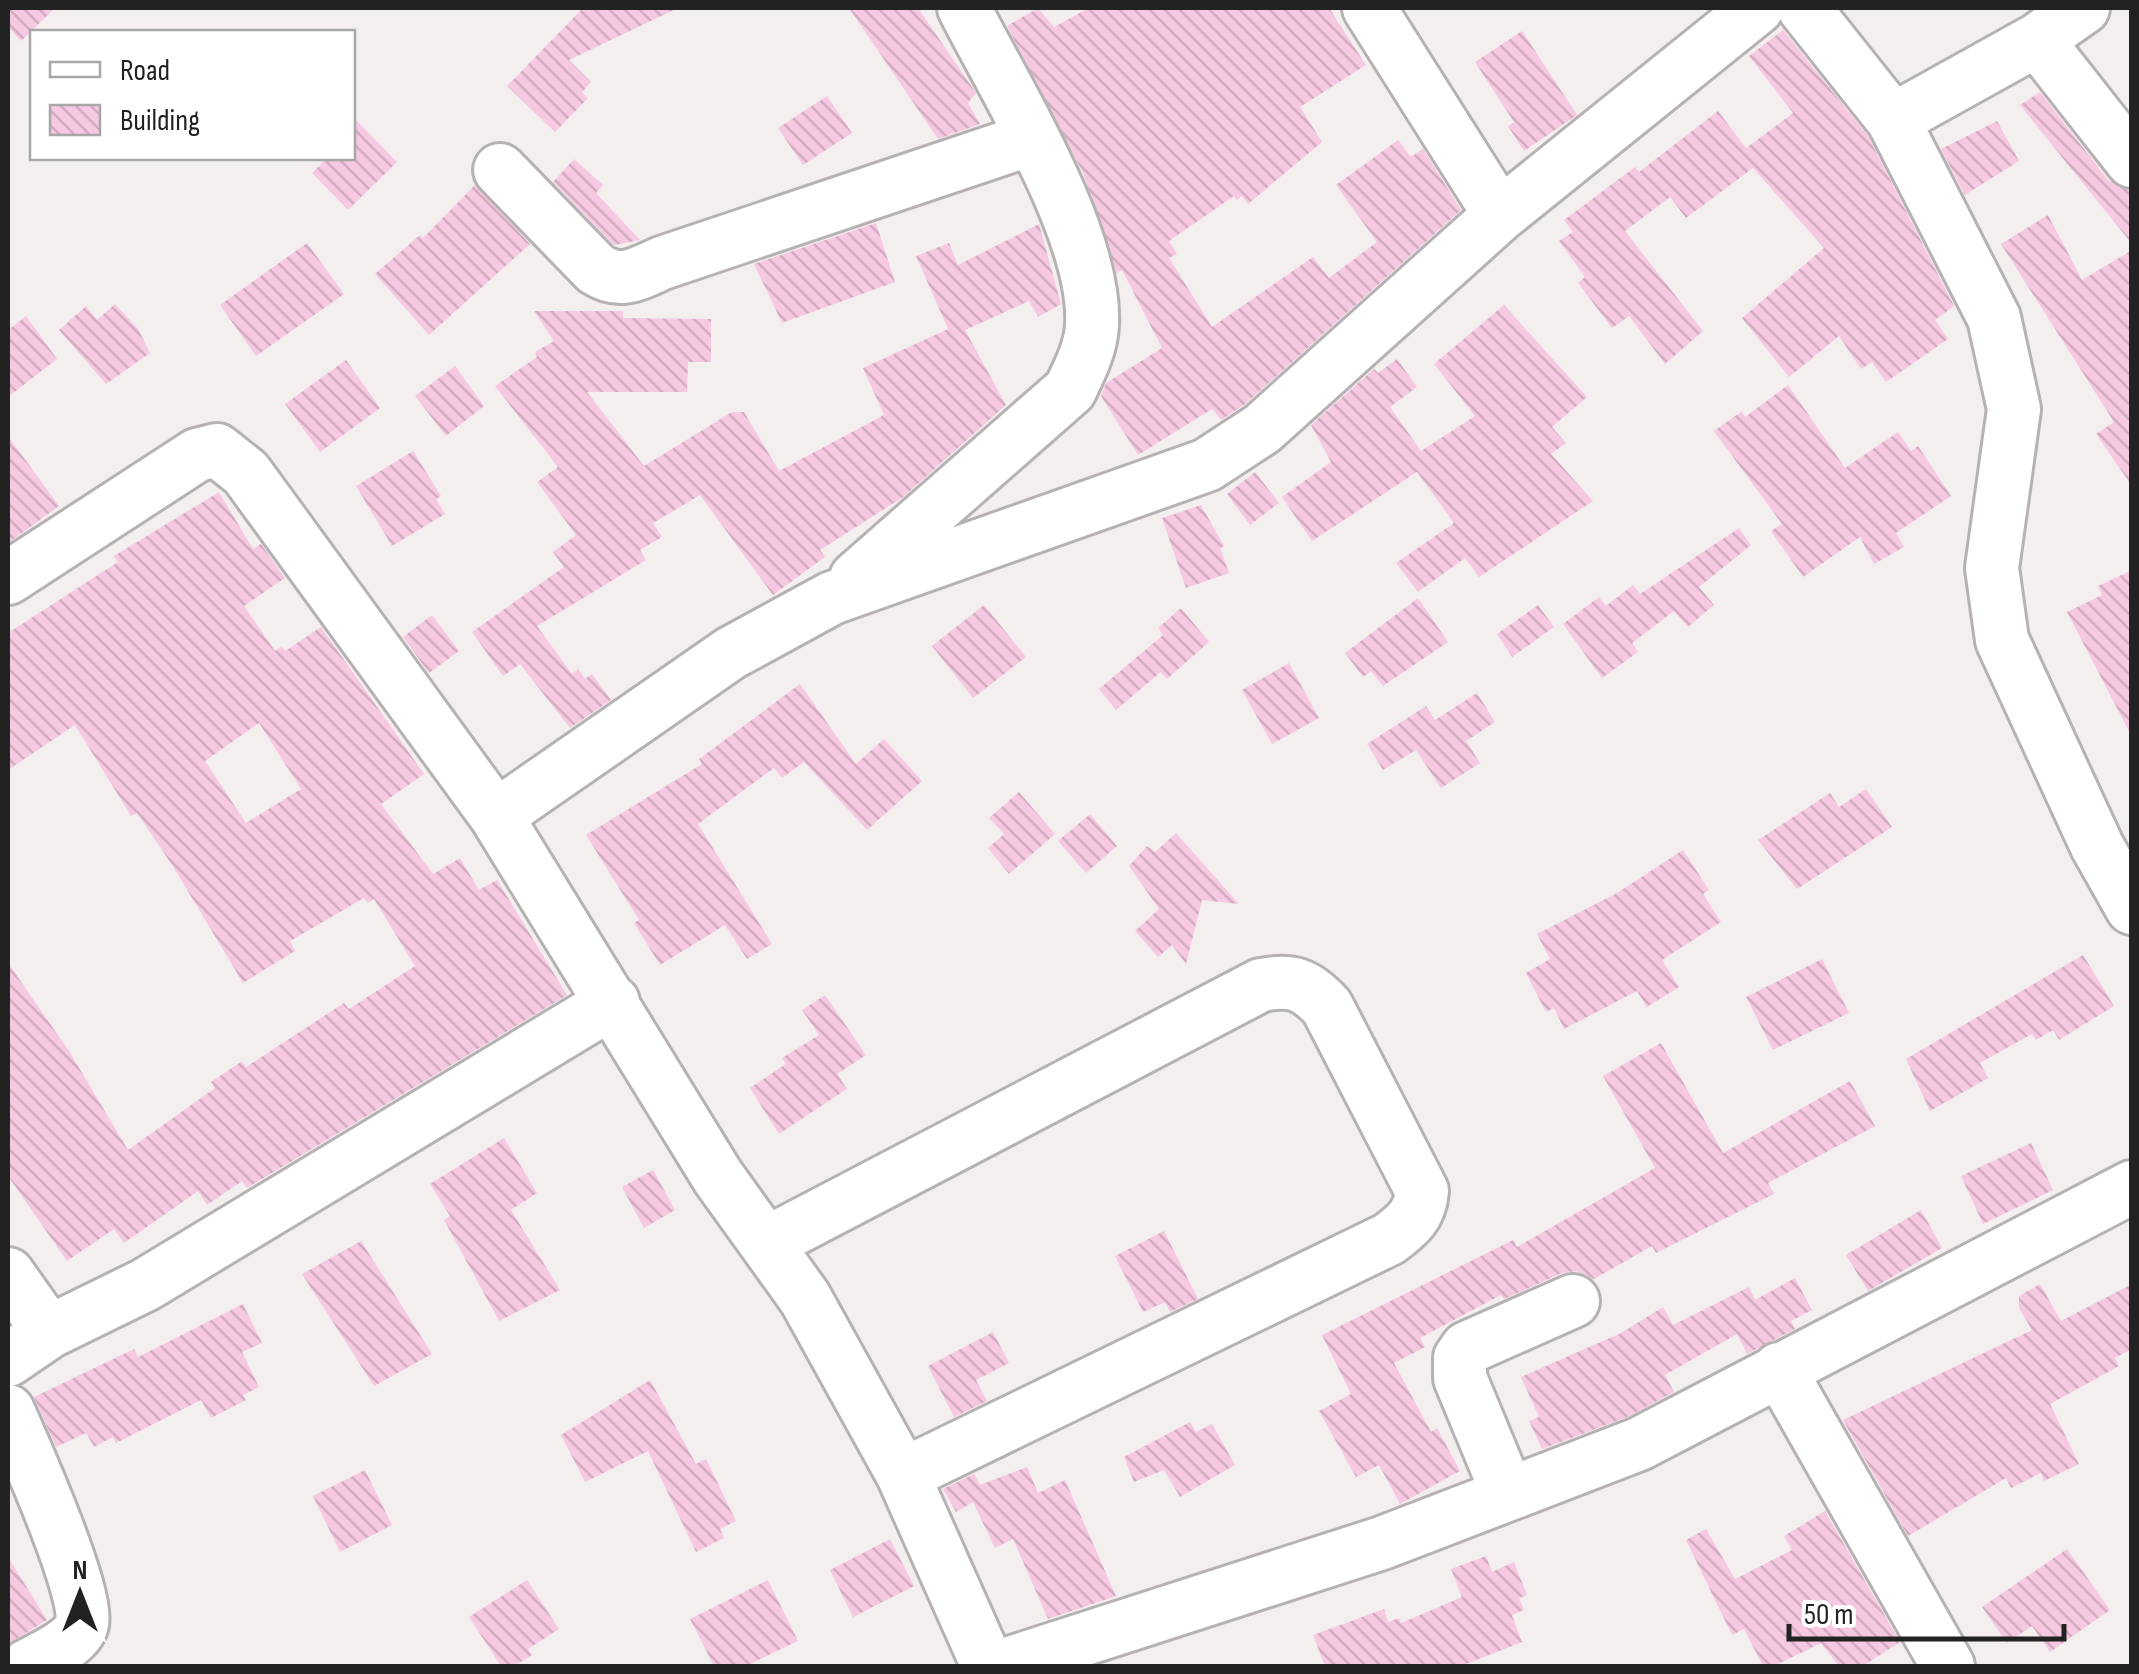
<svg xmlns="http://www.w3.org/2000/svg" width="2139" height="1674" font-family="'Sofia Sans Condensed',sans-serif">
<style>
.building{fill:url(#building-back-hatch);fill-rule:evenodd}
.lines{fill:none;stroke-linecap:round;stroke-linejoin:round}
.minor-casing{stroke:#b6b1b2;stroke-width:58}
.minor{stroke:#fff;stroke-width:52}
</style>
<defs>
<pattern id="building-back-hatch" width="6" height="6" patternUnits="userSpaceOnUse" patternTransform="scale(2.5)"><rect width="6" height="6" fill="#f6c8e1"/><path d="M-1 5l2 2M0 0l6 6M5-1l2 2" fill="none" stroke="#d3acc1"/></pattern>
</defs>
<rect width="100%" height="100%" fill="#f4efef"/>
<path class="building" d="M8 8H55L21 41 8 27Z
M583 8H678L569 60 591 82 582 92 588 98 555 132 507 86Z
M849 8H918L976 93 968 103 980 124 938 139Z
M1038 8 1054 27 1089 8H1329L1366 65 1300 107 1322 142 1248 204 1242 196 1237 200 1234 196 1169 241 1177 254 1169 258 1212 327 1313 257 1329 278 1377 242 1336 185 1398 140 1411 157 1423 149 1461 210 1244 405 1221 420 1212 409 1138 455 1101 396 1106 383 1162 348 1122 270 1117 273 1083 173 1007 26Z
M1783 30 1868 136 1954 306 1935 320 1948 339 1886 382 1872 362 1861 369 1839 336 1789 377 1742 318 1824 248 1753 168 1686 218 1670 197 1625 231 1703 331 1665 364 1629 316 1612 328 1578 283 1585 277 1559 241 1573 232 1564 220 1635 167 1639 172 1718 111 1746 148 1793 113 1749 56Z
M1522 31 1577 115 1524 151 1508 126 1514 122 1475 62Z
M2040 92 2108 180 2132 192V244L2020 105Z
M827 96 852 133 803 165 778 128Z
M352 116 397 162 348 210 312 173 327 158H352Z
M1997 121 2019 161 1965 195 1941 149Z
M574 159 603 185 596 193 640 240 614 245 553 182Z
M475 185 530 244 429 335 375 274 420 235 423 238Z
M2048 215 2082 280 2132 250V486L2096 434 2114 422 2001 244Z
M876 223 895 282 782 323 754 264Z
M1039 224 1061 304 1038 317 1029 301 965 330 1006 405 903 497 820 550 825 557 773 595 700 495 653 523 662 537 640 550 646 560 537 626 572 674 578 669 585 679 592 674 611 700 570 728 520 664 503 676 472 632 564 567 553 552 576 535 537 482 558 467 495 386 537 357 535 352 554 341 534 311H623V318L711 319V362H688L687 392H587L644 466 732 412H744L779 471 884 415 863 368 948 329 916 256 949 243 958 265Z
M307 243 344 294 256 356 220 305Z
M115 304 138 329 150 353 106 384 59 330 86 306 97 320Z
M1504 305 1587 397 1552 427 1566 443 1551 454 1593 501 1479 577 1465 558 1418 592 1396 563 1454 523 1417 472 1312 541 1282 497 1331 462 1311 425 1374 369 1378 373 1397 359 1417 387 1390 407 1421 451 1475 416 1434 364Z
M26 316 57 359 8 397V330Z
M346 360 380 408 320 452 285 404Z
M455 366 484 406 446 436 415 396Z
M1788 385 1845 468 1898 432 1911 451 1918 446 1951 496 1896 533 1904 547 1874 564 1860 537 1803 577 1771 531 1782 524 1714 431 1742 411 1745 417Z
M8 436 59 506 8 543Z
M413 451 441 496 436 499 445 514 392 546 356 486Z
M1255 472 1279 503 1250 525 1227 494Z
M219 492 253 549 261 544 285 578 244 606 275 651 282 646 285 651 321 627 424 774 381 804 433 874 460 858 479 890 497 880 567 995 247 1188 242 1181 207 1205 198 1191 124 1243 114 1229 67 1261 8 1176V963L69 1051 128 1150 215 1088 211 1082 242 1061 246 1067 344 1003 349 1009 415 966 374 899 368 903 364 898 290 941 295 951 243 983 174 868 137 813 131 816 75 725 8 770V633L118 562 114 556ZM259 723 301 789 246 823 205 761Z
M1201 505 1224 546 1220 548 1229 573 1186 588 1162 518Z
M1739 528 1751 545 1699 587 1714 605 1688 627 1674 611 1632 643 1638 652 1602 678 1563 624 1599 597 1606 606 1633 585 1640 594Z
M2132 570V737L2067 612 2102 595 2098 586Z
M1418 598 1448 642 1383 686 1371 671 1363 677 1345 653Z
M984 605 1026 657 973 698 932 646Z
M1538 605 1554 627 1512 657 1497 634Z
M1181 608 1209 642 1167 679 1161 672 1116 710 1099 689 1163 635 1158 628Z
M432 615 459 651 429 673 403 637Z
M1289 663 1319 718 1272 744 1242 690Z
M800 684 856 764 884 739 922 781 867 830 804 762 782 778 774 768 698 824 772 944 747 959 725 925 660 965 634 923 639 920 586 835 702 764 699 759Z
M1477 693 1495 722 1466 741 1480 763 1441 788 1416 750 1383 770 1367 744 1426 706 1435 720Z
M1866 789 1892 827 1797 889 1758 840 1830 793 1839 807Z
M1019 792 1055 834 1009 874 988 848 1004 834 989 818Z
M1090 814 1117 846 1086 873 1058 841Z
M1176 833 1239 904 1202 900 1186 964 1172 945 1158 957 1135 931 1159 909 1129 866 1147 846 1155 852Z
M1683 850 1709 890 1703 894 1721 922 1662 960 1679 987 1647 1007 1637 991 1564 1029 1554 1008 1546 1012 1526 973 1550 959 1537 934 1617 893Z
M2083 955 2114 1006 2059 1040 2053 1030 2036 1040 2032 1034 1980 1063 1988 1078 1930 1111 1906 1059Z
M1822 959 1849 1013 1773 1050 1746 997Z
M825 995 866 1055 837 1074 847 1089 779 1134 750 1088 786 1064 782 1058 819 1035 802 1010Z
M1661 1043 1723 1153 1850 1081 1875 1126 1768 1183 1774 1194 1656 1253 1652 1246 1594 1279 1577 1271 1562 1273 1504 1299 1501 1295 1420 1338 1425 1347 1394 1363 1431 1432 1437 1428 1460 1471 1400 1504 1379 1465 1356 1477 1319 1411 1351 1394 1322 1335 1513 1240 1517 1247 1655 1168 1603 1076Z
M504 1138 537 1193 511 1210 560 1290 499 1321 444 1220 450 1216 430 1184Z
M2031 1143 2053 1190 1983 1224 1961 1176Z
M653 1170 675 1210 644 1228 622 1187Z
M1921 1210 1942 1248 1868 1291 1846 1255Z
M1164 1231 1198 1299 1170 1312 1165 1302 1143 1312 1115 1256Z
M361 1241 432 1354 374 1386 302 1274Z
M1795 1278 1812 1310 1791 1321 1795 1329 1747 1354 1737 1334 1665 1375 1674 1392 1627 1417 1542 1449 1529 1421 1539 1417 1521 1377 1621 1333 1663 1307 1673 1325 1749 1287 1755 1300Z
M2040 1284 2061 1321 2132 1284V1349L2115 1358 2119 1366 2050 1404 2079 1464 2044 1481 2041 1473 2011 1488 2006 1478 1908 1536 1843 1420 2032 1330 2019 1308V1296Z
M243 1304 262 1343 242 1352 259 1387 243 1395 246 1400 211 1418 201 1400 116 1443 113 1437 94 1447 86 1433 56 1447 34 1397 134 1349 138 1357Z
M993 1332 1009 1363 976 1380 987 1401 954 1417 928 1366Z
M650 1380 696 1464 706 1459 736 1521 720 1529 724 1538 696 1552 648 1451 585 1482 561 1435Z
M1190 1422 1196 1432 1212 1424 1235 1465 1180 1497 1164 1470 1134 1482 1124 1457Z
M1027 1467 1038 1493 1065 1480 1116 1596 1048 1619 1013 1539 995 1548 973 1502 956 1512 943 1489 974 1474 980 1485Z
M365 1470 392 1525 340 1552 313 1496Z
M1825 1511 1900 1642 1863 1666H1839L1821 1643 1774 1666H1763L1744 1629 1732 1635 1686 1540 1706 1529 1735 1579 1792 1550 1784 1536Z
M890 1539 914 1586 853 1617 830 1570Z
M2067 1549 2110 1610 2050 1652 2032 1626 2007 1643 1982 1607Z
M1486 1556 1492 1572 1514 1562 1527 1595 1519 1598 1524 1610 1512 1615 1522 1642 1461 1666H1325L1313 1635 1384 1609 1388 1622 1399 1618 1401 1623 1462 1597 1451 1569Z
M8 1557 47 1620 8 1644Z
M527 1580 559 1629 528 1649 532 1655 514 1666H501L469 1617Z
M768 1580 798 1641 746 1666H714L690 1619Z"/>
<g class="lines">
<defs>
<path id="minor" d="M1369 8 1500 215
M1804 8 1893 120 1994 318 2014 409 1992 568 2002 640 2097 846 2132 908
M2037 40 2132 161
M1893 120 2037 40 2083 8
M500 170 596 269C621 285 637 274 662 263L1031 139
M8 578 197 455 217 450 246 473 496 816 718 1177 805 1298 903 1475 988 1666
M856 578 1070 390C1080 369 1091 348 1092 325 1097 235 1005 89 964 8
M496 816 731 653 832 598 1207 465 1262 429 1500 215 1757 8
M767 1243 1261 985C1292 979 1306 984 1327 1007L1422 1191C1420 1215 1408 1225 1389 1239L903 1475
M8 1274 49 1332 145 1285 613 1002
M8 1360 49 1332
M1779 1369 1948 1666
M8 1411C23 1445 90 1595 82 1624 77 1643 43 1657 27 1666
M1508 1494 1460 1378V1358L1467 1348 1573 1301
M1001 1666 1382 1543 1639 1444 2132 1187"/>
</defs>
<use href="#minor" class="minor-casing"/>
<use href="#minor" class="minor"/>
</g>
<rect width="2139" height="1674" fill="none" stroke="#232222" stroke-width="20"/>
<rect x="30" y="30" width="325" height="130" fill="#ffffff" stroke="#a7a7a7" stroke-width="2.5"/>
<rect x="50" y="62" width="50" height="15" fill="#ffffff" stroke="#a7a7a7" stroke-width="2.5"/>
<text x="120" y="80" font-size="30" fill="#232222">Road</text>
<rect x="50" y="105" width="50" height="30" fill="url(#building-back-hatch)" stroke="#a7a7a7" stroke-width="2.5"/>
<text x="120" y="130" font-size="30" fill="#232222">Building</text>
<g transform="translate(80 1594)" stroke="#ffffff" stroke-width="8" paint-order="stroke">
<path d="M0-8L18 38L0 25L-18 38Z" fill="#232222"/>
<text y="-15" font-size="28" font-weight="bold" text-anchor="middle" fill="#232222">N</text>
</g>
<path d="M1789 1624v15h275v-15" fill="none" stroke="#232222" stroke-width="5"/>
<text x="1804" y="1624" font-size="30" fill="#232222" stroke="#ffffff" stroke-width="8" paint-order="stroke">50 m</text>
</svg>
